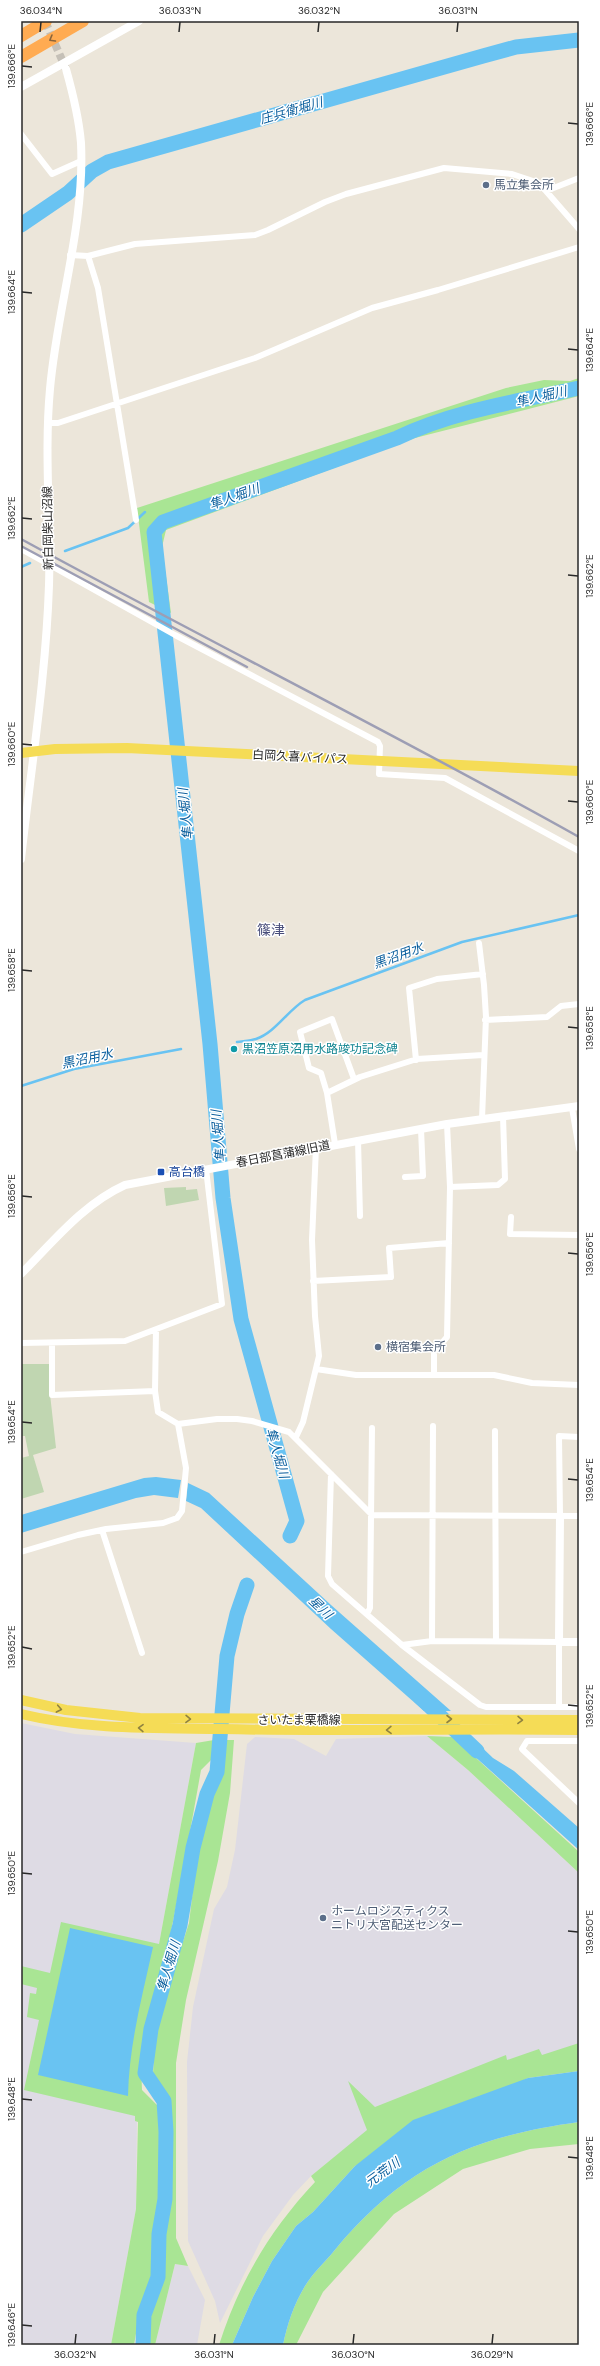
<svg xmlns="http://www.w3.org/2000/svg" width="600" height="2366" font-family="'DM Sans','Noto Sans JP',sans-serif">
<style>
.industrial{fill:#dedbe4}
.green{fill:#a9e594}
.cemetery{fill:#c0d6b1}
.water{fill:#69c3f2}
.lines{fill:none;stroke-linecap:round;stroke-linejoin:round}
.stream{stroke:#69c3f2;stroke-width:2.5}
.river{stroke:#69c3f2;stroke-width:15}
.tertiary-tunnel{stroke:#c5c0b7;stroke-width:8;stroke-dasharray:8 4;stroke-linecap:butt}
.minor{stroke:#fff;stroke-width:6}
.tertiary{stroke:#fff;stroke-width:8}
.primary{stroke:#f5dc56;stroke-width:10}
.motorway{stroke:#ffab52;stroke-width:12}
.rail{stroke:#9d9eb4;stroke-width:2.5}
.oneway{stroke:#89643b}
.oneway2{stroke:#8f8240}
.ticks{fill:none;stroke:#292929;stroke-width:1.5}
.service-dot{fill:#5c6f8a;stroke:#fff;stroke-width:1.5}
.culture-dot{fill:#0f9aa8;stroke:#fff;stroke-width:1.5}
.transit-dot{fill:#1a4fb4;stroke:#fff;stroke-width:1.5}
.labels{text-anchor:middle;stroke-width:3;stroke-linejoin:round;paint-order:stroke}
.service-label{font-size:12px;fill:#4e5e75;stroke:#fff;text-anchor:start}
.street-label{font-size:12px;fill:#292929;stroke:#fff}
.culture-label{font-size:12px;fill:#0d838f;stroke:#fff;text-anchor:start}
.transit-label{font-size:12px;fill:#164399;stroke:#fff;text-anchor:start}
.water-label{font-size:13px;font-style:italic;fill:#095e9d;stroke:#fff}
.quarter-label{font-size:14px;fill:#484d7b;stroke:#fff}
.neatline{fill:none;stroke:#292929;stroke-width:1.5}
.ticks-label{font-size:10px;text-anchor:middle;fill:#292929}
</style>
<rect width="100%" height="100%" fill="#ece6da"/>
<path class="industrial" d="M21 1723 75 1734 196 1743 159 1944 138 2030 136 2209 111 2345H21Z
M427 1736 468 1770 579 1873V2055L368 2130 311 2176 293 2195 263 2236 220 2323 215 2301 188 2241 187 2062 193 2007 214 1909 227 1887 235 1850 247 1744 255 1737 294 1739 326 1756 336 1739Z
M175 2264 188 2266 205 2300 197 2345H155Z"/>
<path class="green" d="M579 378V396L415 438 166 530 162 547 171 613 149 602 137 508 506 388 544 380 570 381Z
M427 1736 453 1737 579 1852V1873L468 1770Z
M214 1740 212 1759 201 1770C190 1832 179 1894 166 1956 156 2006 139 2036 142 2090L157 2105 162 2129 161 2188 152 2253 151 2276 138 2322 134 2345H111L136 2209 138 2122 135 2121V2116L24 2090 39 2020 27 2017 30 1993 36 1994 37 1988 21 1984V1966L50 1973 61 1922 159 1944 196 1743Z
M224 1740H234L230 1793 218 1861 186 2000 176 2063V2238L188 2266 175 2264 155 2345H146L147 2315 164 2275 162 2226 169 2201 171 2127 166 2100 153 2073 155 2040 168 1988 189 1923 197 1856 209 1807 220 1774Z
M579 2043V2071L528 2078 355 2166 313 2212 296 2226 272 2261 253 2297 232 2345H219C239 2282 270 2230 315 2182L311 2176 367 2130 348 2081 375 2107 506 2055 507 2060 539 2049 542 2055Z
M579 2122V2144L530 2149 463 2169 394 2214 323 2292 296 2345H283C287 2325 294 2304 305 2286 313 2273 325 2262 334 2251 404 2166 472 2137 579 2122Z"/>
<path class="cemetery" d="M186 1187V1190L197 1189 199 1200 166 1206 164 1188Z
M21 1364H49L50 1394 56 1448 33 1455 44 1492 21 1499V1458L29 1456 25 1436H21Z"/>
<path class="water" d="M156 1477 181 1480 178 1498 154 1495 136 1498 21 1533V1515L144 1478Z
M188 1483 209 1493 331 1605 451 1711H424L331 1629 201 1508 186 1501Z
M470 1736 493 1758 514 1771 579 1828V1850L453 1737Z
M70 1928 153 1947C142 1997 129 2045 128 2096L38 2075Z
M579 2071V2122C472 2137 404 2166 334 2251 325 2262 313 2273 305 2286 294 2304 287 2325 283 2345H232L253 2297 272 2261 296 2226 313 2212 355 2166 413 2120 528 2078Z"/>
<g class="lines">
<path class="stream" d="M65 551 128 528 145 512
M21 567 30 563
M237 1042C243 1041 250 1041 256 1039 275 1033 288 1010 305 1000L462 942 579 915
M21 1086 74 1069 181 1049"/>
<path class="river" d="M21 225 68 193 92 171 108 162 483 56 516 47 579 40
M290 1536 297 1521 241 1319 223 1198 210 1044 154 532 163 522 397 438C453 411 519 401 579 388
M420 1697 477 1751
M143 2345 144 2315 158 2277 159 2234 165 2199 166 2132 164 2101 145 2073 151 2029 180 1925 193 1848 207 1794 217 1772 227 1656 237 1614 247 1585"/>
<path class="tertiary-tunnel" d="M45 21 66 69"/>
<path class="minor" d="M21 134 52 174 81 161
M546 191 579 178
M70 255 88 256 135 244 255 235 268 230 325 202 346 194 444 168 512 174 539 183 579 229
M88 256 98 288 136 520
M48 423H58L255 358 372 308 438 290 579 247
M21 549 175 635 378 742 380 746 379 774 445 778 579 851
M479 943 484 985 486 1017 482 1119
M485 1020 547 1017 561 1006 579 1004
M416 1060 409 988 437 979 483 974
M327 1093 360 1077 417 1059 483 1055
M572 1108 579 1149
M358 1140 360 1216
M335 1144 327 1093 321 1073 309 1068 300 1032 332 1019 354 1079
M405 1177 423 1176 421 1129
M450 1187 498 1185 505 1179 503 1116
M511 1217 510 1234 579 1235
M313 1281 391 1277 389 1248 449 1243
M156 1330 155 1391 158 1412 178 1424 217 1419H237L252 1421 289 1432 372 1515 579 1516
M21 1343 125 1341 222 1304 206 1169
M52 1343V1395L155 1391
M316 1369 356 1375H494L532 1383 579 1385
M434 1375V1352L447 1337 450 1187 447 1124
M495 1431 496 1641
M296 1437 303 1422 319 1356 315 1316 312 1240 316 1147
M331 1474 328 1576 332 1584 402 1645 480 1705 486 1707H579
M560 1516 559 1436 579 1437
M102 1530 142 1653
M21 1552 78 1535 106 1529 163 1523 177 1518 182 1511 186 1468 178 1424
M367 1614 370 1608 372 1428
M432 1641 433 1426
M402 1645 432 1641 559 1642V1707
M579 1741H527L522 1749 579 1803"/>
<path class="tertiary" d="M21 87 139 21
M21 859C31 768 46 676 49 585 51 519 44 454 50 389 57 307 85 226 81 143 79 118 73 94 66 69
M21 1274C53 1242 83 1204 125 1185L447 1124 579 1106
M560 1516 559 1642H579"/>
<path class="primary" d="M21 753 55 749 127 748 579 771
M21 1700 66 1710 140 1718 579 1720
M21 1714C87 1730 155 1728 222 1729 341 1732 460 1728 579 1730"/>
<path class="motorway" d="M21 36 46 21
M21 57 83 21"/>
<path class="rail" d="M21 539C206 640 395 734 579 837
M21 546 247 667"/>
</g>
<defs><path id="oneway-chevron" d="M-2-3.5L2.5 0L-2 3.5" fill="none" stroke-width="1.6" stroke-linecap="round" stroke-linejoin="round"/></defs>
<use class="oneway" href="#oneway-chevron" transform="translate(52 39) rotate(150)"/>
<g class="oneway2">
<use href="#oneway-chevron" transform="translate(59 1709) rotate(11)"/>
<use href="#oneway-chevron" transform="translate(188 1719) rotate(1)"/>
<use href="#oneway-chevron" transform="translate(449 1719)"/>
<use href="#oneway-chevron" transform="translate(520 1720) rotate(1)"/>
<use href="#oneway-chevron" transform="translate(141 1728) rotate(-179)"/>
<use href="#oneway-chevron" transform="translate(389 1730) rotate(179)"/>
</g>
<path class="ticks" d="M40 32 41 22M179 32 180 22M318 32 319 22M457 32 458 22M22 66 32 67M568 123 578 124M22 292 32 293M568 349 578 350M22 518 32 519M568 575 578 576M22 744 32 745M568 801 578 802M22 970 32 971M568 1027 578 1028M22 1196 32 1197M568 1253 578 1254M22 1422 32 1423M568 1479 578 1480M22 1647 32 1649M568 1705 578 1706M22 1873 32 1874M568 1931 578 1932M22 2099 32 2100M568 2157 578 2158M22 2325 32 2326M75 2344 76 2334M214 2344 215 2334M353 2344 354 2334M492 2344 493 2334"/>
<g class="service-dot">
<circle cx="486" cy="185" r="4"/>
<circle cx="378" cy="1347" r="4"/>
<circle cx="323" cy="1918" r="4"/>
</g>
<circle class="culture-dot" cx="234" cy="1049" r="4"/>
<rect class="transit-dot" x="157" y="1168" width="8" height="8" rx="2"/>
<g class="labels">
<g class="service-label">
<text x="494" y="189">馬立集会所</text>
<text x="386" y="1351">横宿集会所</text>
<text x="331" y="1915">ホームロジスティクス<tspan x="331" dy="14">ニトリ大宮配送センター</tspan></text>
</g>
<g class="street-label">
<text transform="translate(48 528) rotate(-91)" y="4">新白岡柴山沼線</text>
<text transform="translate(300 757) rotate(3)" y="4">白岡久喜バイパス</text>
<text transform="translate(283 1154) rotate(-11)" y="4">春日部菖蒲線旧道</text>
<text x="299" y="1724">さいたま栗橋線</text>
</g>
<g class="culture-label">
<text x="242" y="1053">黒沼笠原沼用水路竣功記念碑</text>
</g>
<g class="transit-label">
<text x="169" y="1176">高台橋</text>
</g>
<g class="water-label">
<text transform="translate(291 110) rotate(-16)" y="5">庄兵衛堀川</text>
<text transform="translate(541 396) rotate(-13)" y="5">隼人堀川</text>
<text transform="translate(234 496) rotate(-20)" y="5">隼人堀川</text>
<text transform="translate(185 814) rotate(-96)" y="5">隼人堀川</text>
<text transform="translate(398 955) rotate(-20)" y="5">黒沼用水</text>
<text transform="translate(87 1058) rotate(-12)" y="5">黒沼用水</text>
<text transform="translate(218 1136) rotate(-95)" y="5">隼人堀川</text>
<text transform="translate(278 1453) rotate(74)" y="5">隼人堀川</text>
<text transform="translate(321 1607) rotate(43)" y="5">星川</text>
<text transform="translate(168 1966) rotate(-74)" y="5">隼人堀川</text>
<text transform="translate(382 2172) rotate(-36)" y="5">元荒川</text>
</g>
<g class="quarter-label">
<text x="271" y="935">篠津</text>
</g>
</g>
<rect width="600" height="2366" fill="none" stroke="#ffffff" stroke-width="44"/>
<rect x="22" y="22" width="556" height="2322" class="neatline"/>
<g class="ticks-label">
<text x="41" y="14">36.034°N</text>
<text x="180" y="14">36.033°N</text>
<text x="319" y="14">36.032°N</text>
<text x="458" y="14">36.031°N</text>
<text transform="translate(11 66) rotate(-90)" y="4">139.666°E</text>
<text transform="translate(589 124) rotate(-90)" y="4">139.666°E</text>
<text transform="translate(11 292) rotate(-90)" y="4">139.664°E</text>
<text transform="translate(589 350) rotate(-90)" y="4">139.664°E</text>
<text transform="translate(11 518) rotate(-90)" y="4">139.662°E</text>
<text transform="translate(589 576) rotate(-90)" y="4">139.662°E</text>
<text transform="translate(11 744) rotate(-90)" y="4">139.660°E</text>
<text transform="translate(589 802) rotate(-90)" y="4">139.660°E</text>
<text transform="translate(11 970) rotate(-90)" y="4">139.658°E</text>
<text transform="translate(589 1028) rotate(-90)" y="4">139.658°E</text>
<text transform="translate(11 1196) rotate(-90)" y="4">139.656°E</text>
<text transform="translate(589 1254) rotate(-90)" y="4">139.656°E</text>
<text transform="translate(11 1422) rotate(-90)" y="4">139.654°E</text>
<text transform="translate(589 1480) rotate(-90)" y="4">139.654°E</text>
<text transform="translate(11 1647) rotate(-90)" y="4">139.652°E</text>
<text transform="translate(589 1706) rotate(-90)" y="4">139.652°E</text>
<text transform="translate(11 1873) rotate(-90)" y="4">139.650°E</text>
<text transform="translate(589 1932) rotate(-90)" y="4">139.650°E</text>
<text transform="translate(11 2099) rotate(-90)" y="4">139.648°E</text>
<text transform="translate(589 2158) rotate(-90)" y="4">139.648°E</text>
<text transform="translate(11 2325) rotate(-90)" y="4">139.646°E</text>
<text x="75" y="2358">36.032°N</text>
<text x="214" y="2358">36.031°N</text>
<text x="353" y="2358">36.030°N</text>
<text x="492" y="2358">36.029°N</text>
</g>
</svg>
